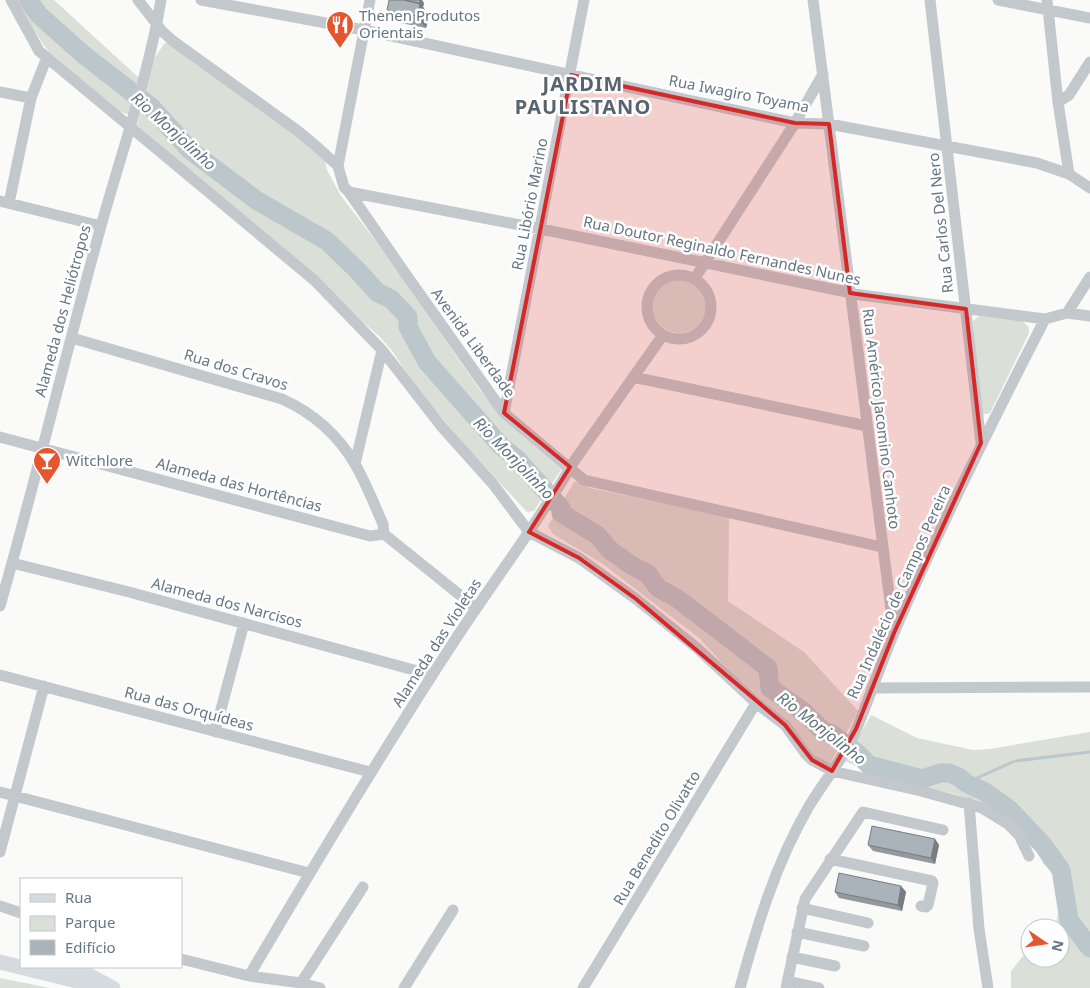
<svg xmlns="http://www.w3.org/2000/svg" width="1090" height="988" font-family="'Noto Sans',sans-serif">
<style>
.green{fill:#dadfd7}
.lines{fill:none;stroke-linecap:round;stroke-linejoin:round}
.stream{stroke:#bbc7cb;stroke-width:3}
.river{stroke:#bbc7cb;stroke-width:19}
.minor{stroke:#c3c8cc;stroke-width:11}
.major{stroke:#d6dbdf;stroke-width:15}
.wall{fill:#929a9f}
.shaded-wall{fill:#777d82}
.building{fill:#aab3b9;stroke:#777d82}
.marked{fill:#d62828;fill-opacity:0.2;stroke:#d62828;stroke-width:4;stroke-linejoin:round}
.labels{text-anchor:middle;stroke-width:5;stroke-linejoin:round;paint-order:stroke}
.poi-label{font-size:15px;fill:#657683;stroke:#fff;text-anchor:start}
.street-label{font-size:15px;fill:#657683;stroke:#fff}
.water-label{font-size:16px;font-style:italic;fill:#60757c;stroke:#fff}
.district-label{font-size:20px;font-weight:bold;letter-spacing:1px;fill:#57646e;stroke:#fff}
</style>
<rect width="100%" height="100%" fill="#fafaf8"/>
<path class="green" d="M16 0H54L139 78 132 113 126 114 117 110 48 51 25 18Z
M169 41 324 156 327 170 341 196 378 244 480 390 502 415 563 468 559 473 534 511 527 512 465 445 414 385 393 352 380 337 137 125 155 57 164 44Z
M652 306a27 27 0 1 1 54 0a27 27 0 1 1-54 0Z
M979 316 1022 321 1029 327V333L990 413C985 415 982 414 979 411L973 321Z
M574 482H580L590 488 729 517 728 601 804 652 858 711 830 764 824 763 807 748 787 719 752 695 699 638 603 564 553 534 548 526Z
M871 715 917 738 973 750 990 749 1090 732V988H1011V971L1030 947V958H1060V928H1055L1060 903 1056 874 1044 865 1035 847 1022 829 1002 812 954 794 871 773 845 761Z
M0 978 50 988H0Z"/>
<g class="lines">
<path class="stream" d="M966 783 1015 761 1090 752"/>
<path class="river" d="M28 0 39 15 84 55 151 107 190 150 256 200 327 241 356 269 378 293 391 299 408 317V327L427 362 501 446 517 459 561 508V513L597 535 610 550 631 565 648 574 658 588 678 599 768 668 770 688 804 712 823 731 832 734 857 753 869 765 922 779 940 773H949L959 777 966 783 985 792 1009 809 1043 845 1061 870 1069 920 1090 948"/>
<path class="minor" d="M11 0 39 51 314 280 382 350 441 426 493 484 529 532 579 558 636 599 697 648 756 703 785 725 805 753 812 760 832 771 921 791 982 808 1008 824 1019 835 1029 856
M138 0 162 31 173 41 298 131 316 146 338 166 344 187 349 192 407 276 504 413 584 480 882 547
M201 0 364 30 795 123 829 124 1037 163 1069 174 1090 188
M813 0 894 633
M930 0 981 443
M998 0 1090 18
M1047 0 1058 102 1069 174
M0 92 31 98 47 57
M1058 102 1069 95 1090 62
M338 166 370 0
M349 192 541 229 861 295 1045 319 1067 313 1090 316
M0 201 101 226
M9 203 31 98
M647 307a32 32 0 1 1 64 0a32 32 0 1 1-64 0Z
M695 278 795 123 823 74
M1067 313 1090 277
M72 338 282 399C313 413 338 435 355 464 366 483 374 504 383 524L384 534 476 608
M633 377 867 426
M504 413 584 0
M0 437 370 536 384 534
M355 464 382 350
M12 563 129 592 432 675
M0 606C36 480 66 352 101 226 122 151 148 77 161 0
M0 675 370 772
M872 688 1090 687
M215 732 244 623
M0 792 309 873
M969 803 979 929 988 988
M0 852 44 686
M830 859 932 881 933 883 928 905 926 907 921 906
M0 906 21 913
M802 908 868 923
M797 932 864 946
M792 957 835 966
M181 959 249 976 301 983 320 988
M249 976C316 862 383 750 455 640 481 600 510 561 536 521 547 503 561 486 570 467L663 335
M788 981 819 988
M301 983 363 887
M404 988 453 910
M583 988 756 703
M740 988C757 926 775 865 808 808 824 781 845 757 857 728 870 696 881 664 894 633 940 526 992 422 1045 319
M786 988 805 899 863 812 943 830"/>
<path class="major" d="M0 962 77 981 94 988
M64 967 81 971 113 988"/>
</g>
<path class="wall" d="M424 3 423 7 429 16 426 28 396 22 387 10Z
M935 839 939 845 935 864 873 851 868 845Z
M901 886 906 892 902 911 839 898 835 892Z"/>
<path class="shaded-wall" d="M420 0H422L424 3 423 7 429 16 426 28 417 16Z
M935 839 939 845 935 864 931 858Z
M901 886 906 892 902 911 898 905Z"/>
<path class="building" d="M389 0H404L420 4 417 16 387 10Z
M404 0H420V3Z
M872 826 935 839 931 858 868 845Z
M839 873 901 886 898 905 835 892Z"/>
<path class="marked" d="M571 75 795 123 829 124 850 293 966 309 981 443 894 633 856 729 832 771 812 760 785 725 636 599 579 558 529 532 570 467 504 413Z"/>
<defs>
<symbol id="restaurant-pin" viewBox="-11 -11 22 30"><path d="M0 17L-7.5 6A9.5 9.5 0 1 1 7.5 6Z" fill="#e4572e" stroke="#fff"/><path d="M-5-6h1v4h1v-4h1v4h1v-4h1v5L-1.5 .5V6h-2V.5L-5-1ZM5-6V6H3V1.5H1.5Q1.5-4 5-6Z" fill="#fff"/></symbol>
<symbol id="bar-pin" viewBox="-11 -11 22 30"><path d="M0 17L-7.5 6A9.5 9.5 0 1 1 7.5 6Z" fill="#e4572e" stroke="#fff"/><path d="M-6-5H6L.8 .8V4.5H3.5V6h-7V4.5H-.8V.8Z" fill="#fff"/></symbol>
</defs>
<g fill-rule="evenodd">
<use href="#restaurant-pin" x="324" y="9" width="32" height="43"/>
<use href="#bar-pin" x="31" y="445" width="32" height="43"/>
</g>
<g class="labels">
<g class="poi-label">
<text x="359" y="21">Thenen Produtos<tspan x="359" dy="17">Orientais</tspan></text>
<text x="66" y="466">Witchlore</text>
</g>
<g class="street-label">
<text transform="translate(739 94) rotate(11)" y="5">Rua Iwagiro Toyama</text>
<text transform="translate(530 204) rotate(-79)" y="5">Rua Libório Marino</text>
<text transform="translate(941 223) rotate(-96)" y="5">Rua Carlos Del Nero</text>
<text transform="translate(722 251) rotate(12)" y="5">Rua Doutor Reginaldo Fernandes Nunes</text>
<text transform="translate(63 311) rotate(-75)" y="5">Alameda dos Heliótropos</text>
<text transform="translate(473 343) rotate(54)" y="5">Avenida Liberdade</text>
<text transform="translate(236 370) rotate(17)" y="5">Rua dos Cravos</text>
<text transform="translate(881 419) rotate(83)" y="5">Rua Américo Jacomino Canhoto</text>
<text transform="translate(239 485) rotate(15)" y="5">Alameda das Hortências</text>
<text transform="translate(899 592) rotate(-66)" y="5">Rua Indalécio de Campos Pereira</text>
<text transform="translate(227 603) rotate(15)" y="5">Alameda dos Narcisos</text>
<text transform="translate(437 643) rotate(-57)" y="5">Alameda das Violetas</text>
<text transform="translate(189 709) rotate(15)" y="5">Rua das Orquídeas</text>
<text transform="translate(657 838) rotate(-59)" y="5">Rua Benedito Olivatto</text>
</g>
<g class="water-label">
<text transform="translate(174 131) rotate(42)" y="6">Rio Monjolinho</text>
<text transform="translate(514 458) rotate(46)" y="6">Rio Monjolinho</text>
<text transform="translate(822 728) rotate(38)" y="6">Rio Monjolinho</text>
</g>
<g class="district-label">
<text x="583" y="91">JARDIM<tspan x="583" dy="23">PAULISTANO</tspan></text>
</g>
</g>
<rect x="20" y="878" width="162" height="90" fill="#ffffff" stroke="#c1c8cd"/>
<rect x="30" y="894" width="25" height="8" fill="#d6dbdf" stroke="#c1c8cd"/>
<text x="65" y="903" font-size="15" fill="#657683">Rua</text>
<rect x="30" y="916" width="25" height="15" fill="#dadfd7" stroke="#c1c8cd"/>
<text x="65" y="928" font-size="15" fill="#657683">Parque</text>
<rect x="30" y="940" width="25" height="15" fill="#aab3b9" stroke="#c1c8cd"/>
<text x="65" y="953" font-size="15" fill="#657683">Edifício</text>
<g transform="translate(1045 943) rotate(103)"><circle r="24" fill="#ffffff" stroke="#c1c8cd"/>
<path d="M0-4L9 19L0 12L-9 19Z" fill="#e4572e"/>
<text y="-8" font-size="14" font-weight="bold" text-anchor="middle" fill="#657683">N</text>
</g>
</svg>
